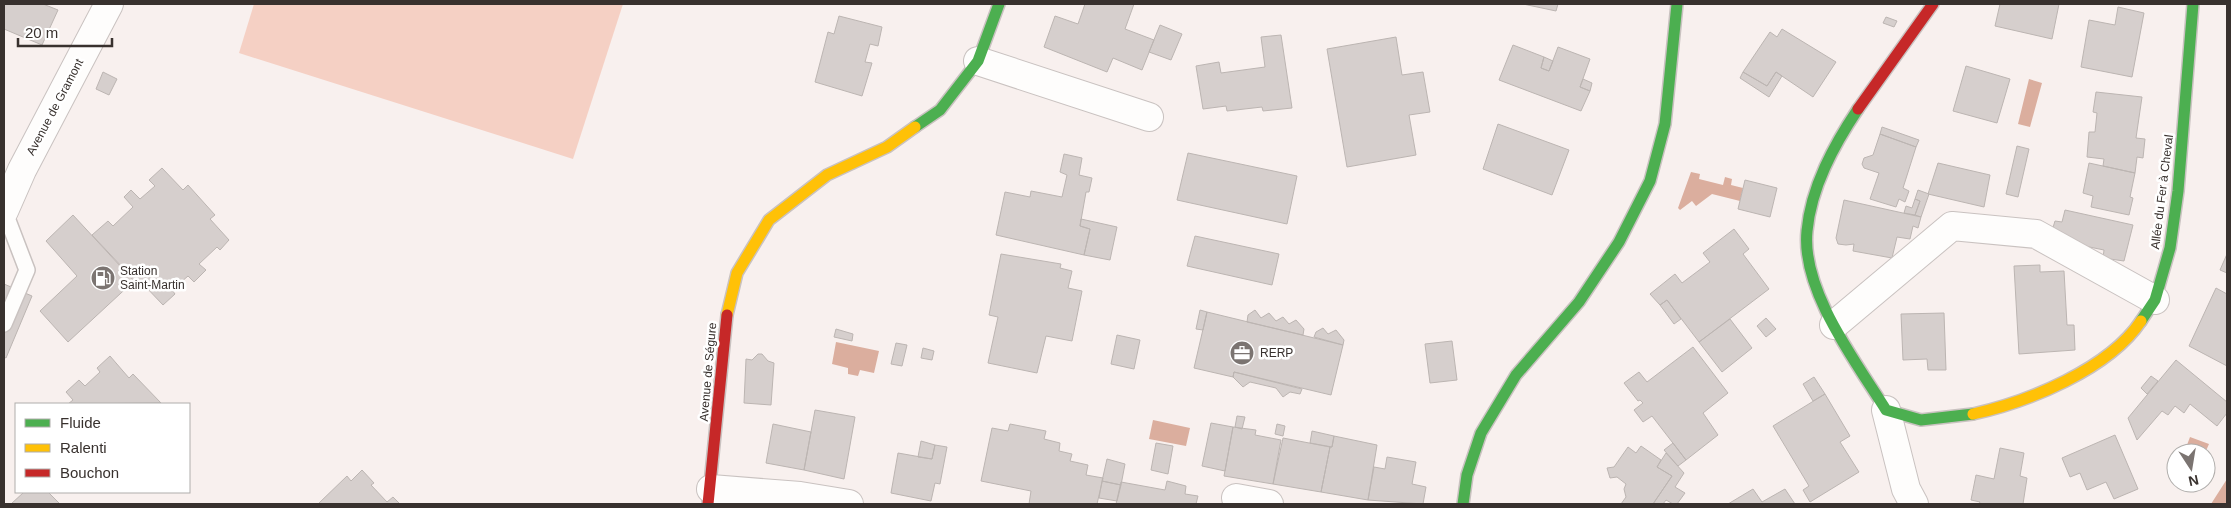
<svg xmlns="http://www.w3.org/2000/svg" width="2231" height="508" font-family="Arial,sans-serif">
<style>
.green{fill:#f5d0c4}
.water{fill:#dbae9e}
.building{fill:#d6cfcd;stroke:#bcb5b2}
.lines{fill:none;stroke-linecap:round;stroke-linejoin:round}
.lane-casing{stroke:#c9c2c0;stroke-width:18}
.street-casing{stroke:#c9c2c0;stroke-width:30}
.fast-casing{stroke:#c9c2c0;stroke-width:14}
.slow-casing{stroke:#c9c2c0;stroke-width:14}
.jam-casing{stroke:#c9c2c0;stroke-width:14}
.lane{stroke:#fefdfc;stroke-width:15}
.street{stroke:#fefdfc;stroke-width:28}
.fast{stroke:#4caf50;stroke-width:11}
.slow{stroke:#ffc107;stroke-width:11}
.jam{stroke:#c62828;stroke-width:11}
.labels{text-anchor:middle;stroke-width:5;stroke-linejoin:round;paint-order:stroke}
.street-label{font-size:12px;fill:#38312e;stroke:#fff}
.poi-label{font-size:12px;fill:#38312e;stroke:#fff;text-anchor:start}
</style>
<rect width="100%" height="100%" fill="#f8f0ee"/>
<path class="green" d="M254 4H623L573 159 239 53Z"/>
<path class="water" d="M2029 79 2042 83 2030 127 2018 124Z
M1691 172 1700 174 1699 179 1723 185 1725 177 1732 179 1731 185 1743 188 1740 201 1712 194 1696 206 1692 201 1680 210 1678 208Z
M836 342 879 351 874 373 860 370 858 376 848 374V368L832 364Z
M1153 420 1190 428 1186 446 1149 439Z
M2190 437 2209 444 2205 453H2184Z
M2227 479V504H2211Z"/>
<path class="building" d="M4 4H43L58 10 42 45 4 29Z
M1085 4H1134L1125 29 1154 40 1142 70 1113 58 1107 72 1044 47 1055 16 1078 24Z
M1523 4H1558L1556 11Z
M2000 4H2059L2052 39 1995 26Z
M2118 7 2144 13 2132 77 2081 67 2089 20 2115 25Z
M839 16 882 27 878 46 870 44 865 62 872 63 862 96 815 82 828 32 834 34Z
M1886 17 1897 21 1894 27 1883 23Z
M1160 25 1182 34 1171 60 1149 52Z
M1782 29 1836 62 1813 97 1776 72 1767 86 1743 72 1770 32 1777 37Z
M1281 35 1292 108 1263 111 1262 107 1227 111 1226 106 1203 109 1196 66 1219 62 1221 73 1265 67 1261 37Z
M1396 37 1402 75 1423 72 1430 112 1409 115 1416 155 1347 167 1327 49Z
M1513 45 1544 57 1541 68 1549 71 1558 47 1590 59 1580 87 1590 91 1581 111 1499 80Z
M1544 57 1553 61 1549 71 1541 68Z
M1966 66 2010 79 1997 123 1953 111Z
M103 72 117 79 109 95 96 89Z
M1743 72 1767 86 1776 72 1782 76 1769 97 1740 78Z
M1583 79 1592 83 1590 91 1580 87Z
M2096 92 2142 97 2136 138 2145 139 2143 158 2137 157 2135 173 2103 166 2104 159 2087 157 2089 132H2095L2097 113 2093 112Z
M1498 124 1569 150 1552 195 1483 169Z
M1882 127 1919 140 1916 147 1880 134Z
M1880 134 1916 147 1903 188 1909 191 1905 202 1899 199 1896 207 1870 199 1879 173 1864 168 1862 164 1864 158 1873 155Z
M2017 146 2029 149 2018 197 2006 194Z
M1188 153 1297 176 1287 224 1177 200Z
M1064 154 1082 158 1079 175 1092 178 1089 192H1086L1080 226 1090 229 1084 255 996 235 1005 192 1030 197 1031 191 1062 197 1067 175 1060 172Z
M1938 163 1990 175 1984 207 1928 194Z
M2089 163 2135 173 2130 197 2133 198 2129 215 2091 207 2093 196 2083 193Z
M162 168 183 190 188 185 215 215 210 219 229 240 220 250 217 247 199 264 206 270 194 282 188 276 172 290 175 294 163 305 143 284 140 286 92 235 108 221 113 226 133 207 124 197 131 190 140 199 155 186 149 180Z
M1745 180 1777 188 1770 217 1738 209Z
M1918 190 1929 194 1921 217 1915 215 1920 201 1915 199Z
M1915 199 1920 201 1915 215 1904 213 1906 206 1912 208Z
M1844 200 1921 217 1918 228 1913 226 1910 239 1897 237 1892 258 1853 251 1854 244 1846 245 1838 244 1836 238Z
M2065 210 2133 225 2124 261 2103 258 2104 250 2070 243 2051 234 2055 221 2062 222Z
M73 215 134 281 68 342 40 311 77 276 46 241Z
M1081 219 1117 227 1110 260 1084 255 1090 229 1080 226Z
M1734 229 1749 249 1743 254 1769 289 1699 342 1667 300 1660 305 1650 294 1675 274 1682 283 1710 262 1703 253Z
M1195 236 1279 254 1272 285 1187 266Z
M1001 254 1061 264 1060 268 1072 271 1068 288 1082 291 1072 341 1046 336 1037 373 988 363 998 317 989 315Z
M2227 254V273L2220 270Z
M2040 265V272L2064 271 2067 325H2074L2075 350 2019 354 2014 266Z
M4 284 32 296 6 358 4 357Z
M2216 288 2227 294V366L2189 346Z
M1667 300 1681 319 1674 324 1660 305Z
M1200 310 1207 312 1203 330 1196 329Z
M1255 310 1261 318 1269 313 1276 321 1283 317 1289 324 1296 320 1304 329 1303 335 1247 322 1248 315Z
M1207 312 1343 345 1331 395 1234 372 1233 377 1194 368Z
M1944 313 1946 370H1928L1927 359 1903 360 1901 314Z
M1766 318 1776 329 1766 337 1757 326Z
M1730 319 1752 348 1722 372 1699 342Z
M1323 328 1328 334 1336 330 1344 340 1343 345 1314 337 1316 332Z
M836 329 853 334 852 341 834 337Z
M1117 335 1140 340 1134 369 1111 364Z
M1452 341 1457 380 1430 383 1425 344Z
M896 343 907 345 902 366 891 364Z
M1693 347 1728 393 1703 413 1718 435 1686 460 1652 416 1643 422 1634 410 1643 403 1640 400 1638 401 1624 383 1639 372 1647 382Z
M923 348 934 351 932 360 921 358Z
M758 354H762L768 361 774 363 771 405 744 403 746 359 752 360Z
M110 356 129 378 133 374 161 403 68 404 73 400 66 392 79 380 85 386 100 372 97 368Z
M2176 360 2227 402V413L2217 426 2190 404 2184 413 2175 406 2168 415 2162 411 2137 440 2128 418Z
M1234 372 1302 389 1300 394 1290 392 1283 397 1276 388 1250 382 1243 387 1233 377Z
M2151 376 2158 381 2147 394 2141 388Z
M1814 377 1825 394 1813 401 1803 384Z
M1825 394 1850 436 1840 442 1859 472 1810 502 1803 490 1809 486 1773 426Z
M815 410 855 417 844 479 804 470Z
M1237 416 1245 417 1242 429 1235 427Z
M1211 423 1233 427 1225 471 1202 466Z
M773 424 811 432 804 470 766 463Z
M1010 424 1046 431 1044 439 1060 443 1059 451 1072 454 1070 461 1088 465 1086 475 1103 478 1097 504H1029L1031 491 981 481 992 428 1008 431Z
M1277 424 1285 426 1283 436 1275 434Z
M1233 427 1256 430 1255 435 1281 440 1273 484 1224 476Z
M1312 431 1334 436 1332 447 1310 443Z
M2115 435 2138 489 2114 499 2106 482 2087 490 2080 473 2070 477 2062 458Z
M1334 436 1377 445 1368 500 1321 492 1330 447H1332Z
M1283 438 1330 447 1321 492 1273 484Z
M921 441 935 445 932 459 918 457Z
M1156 443 1173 446 1168 474 1151 470Z
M1673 443 1686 460 1678 466 1664 450Z
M935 445 947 447 940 484 935 483 931 501 891 493 898 453 932 459Z
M1641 446 1661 460 1657 467 1672 476 1653 504H1621L1626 497 1624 489 1626 484 1617 477 1610 478 1607 468 1614 467 1628 447 1636 453Z
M2000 448 2024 453 2020 476 2027 478 2023 504H1979L1980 502 1971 500 1976 475 1994 479Z
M1666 453 1684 473 1675 487 1685 493 1677 504H1673L1666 500 1663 504H1653L1672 476 1657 467Z
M1387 457 1416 462 1412 484 1426 487 1423 504 1368 500 1374 467 1385 469Z
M1107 459 1125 464 1121 485 1102 481Z
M362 470 374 483 371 485 387 502 393 497 400 504H318L347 476 351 481Z
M1102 481 1121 485 1117 501 1099 498Z
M1167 481 1186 486 1185 494 1198 496 1196 504H1116L1121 482 1165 490Z
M1753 489 1762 502 1785 489 1795 504H1728Z
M24 492H48L60 504H11Z"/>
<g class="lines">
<defs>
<path id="lane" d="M4 324 27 270 4 210"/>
<path id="street" d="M978 61 1149 117
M4 211 22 170 109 4
M1834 325 1952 226 2036 234 2155 300
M1886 410 1906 489 1914 504
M711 489 800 496 849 504
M1236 498 1269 504"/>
<path id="fast" d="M1858 109C1834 145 1811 187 1807 231 1801 290 1856 362 1886 410L1921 420 1973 414
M915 127 940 110 978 61 999 4
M2141 321 2155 300 2170 248 2178 191 2193 4
M1463 504 1467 475 1481 433 1516 375 1579 302 1619 242 1650 181 1665 124 1677 4"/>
<path id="slow" d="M727 315 737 273 769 220 827 175 887 147 915 127
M1973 414C2028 402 2109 369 2141 321"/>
<path id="jam" d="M1858 109 1933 4
M708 504 727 315"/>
</defs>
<use href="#lane" class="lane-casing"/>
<use href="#street" class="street-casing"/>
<use href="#fast" class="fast-casing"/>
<use href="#slow" class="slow-casing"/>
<use href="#jam" class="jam-casing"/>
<use href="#lane" class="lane"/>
<use href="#street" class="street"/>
<use href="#fast" class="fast"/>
<use href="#slow" class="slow"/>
<use href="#jam" class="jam"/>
</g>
<defs>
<symbol id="fuel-disc" viewBox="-11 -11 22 22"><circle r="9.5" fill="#7b7471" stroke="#fff"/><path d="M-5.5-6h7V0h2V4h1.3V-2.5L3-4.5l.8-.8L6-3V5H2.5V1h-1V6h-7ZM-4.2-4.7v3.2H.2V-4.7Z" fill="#fff"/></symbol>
<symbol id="office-disc" viewBox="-11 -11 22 22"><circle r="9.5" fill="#7b7471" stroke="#fff"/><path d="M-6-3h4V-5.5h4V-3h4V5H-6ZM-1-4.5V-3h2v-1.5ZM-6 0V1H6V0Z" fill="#fff"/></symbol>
</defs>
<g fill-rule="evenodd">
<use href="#fuel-disc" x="89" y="264" width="28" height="28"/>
<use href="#office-disc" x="1228" y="339" width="28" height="28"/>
</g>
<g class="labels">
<g class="street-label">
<text transform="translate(55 107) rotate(-62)" y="4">Avenue de Gramont</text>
<text transform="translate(2162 192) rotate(-83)" y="4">Allée du Fer à Cheval</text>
<text transform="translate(708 372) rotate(-85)" y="4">Avenue de Ségure</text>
</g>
<g class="poi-label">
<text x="120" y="275">Station<tspan x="120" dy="14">Saint-Martin</tspan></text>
<text x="1260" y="357">RERP</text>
</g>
</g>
<rect width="2231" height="508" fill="none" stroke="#38312e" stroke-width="10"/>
<rect x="15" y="403" width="175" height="90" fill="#ffffff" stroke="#afadab"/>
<rect x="25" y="419" width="25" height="8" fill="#4caf50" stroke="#afadab"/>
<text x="60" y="428" font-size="15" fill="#38312e">Fluide</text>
<rect x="25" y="444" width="25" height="8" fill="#ffc107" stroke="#afadab"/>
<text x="60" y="453" font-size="15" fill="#38312e">Ralenti</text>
<rect x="25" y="469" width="25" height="8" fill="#c62828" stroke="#afadab"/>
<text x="60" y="478" font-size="15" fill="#38312e">Bouchon</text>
<g transform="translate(2191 468) rotate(168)"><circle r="24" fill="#ffffff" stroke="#afadab"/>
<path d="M0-4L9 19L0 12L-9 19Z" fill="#7b7471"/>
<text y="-8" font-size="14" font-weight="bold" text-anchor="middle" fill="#38312e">N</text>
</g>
<path d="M18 38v8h94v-8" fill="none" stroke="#38312e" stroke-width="2.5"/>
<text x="25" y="38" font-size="15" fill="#38312e" stroke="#ffffff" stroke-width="4" paint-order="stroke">20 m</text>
</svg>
